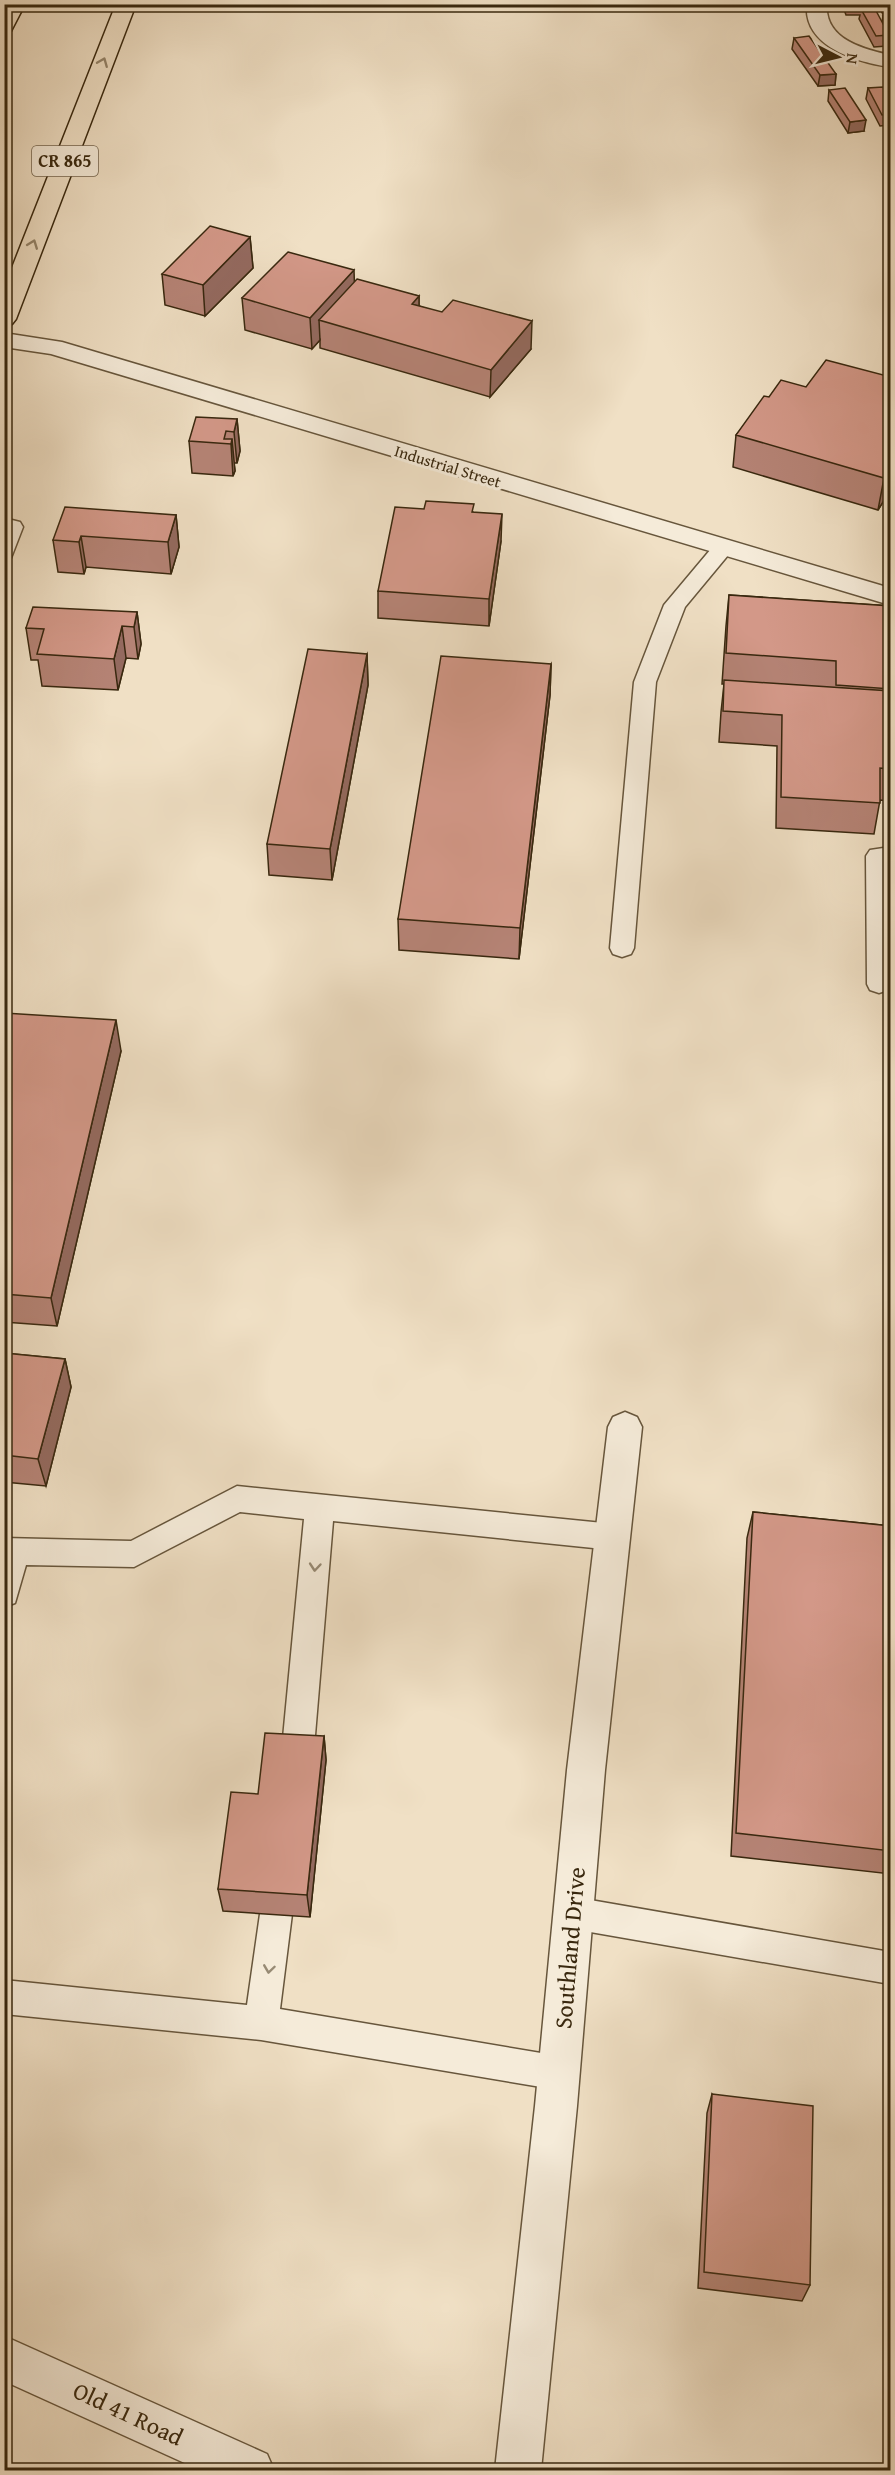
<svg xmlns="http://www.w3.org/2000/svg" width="895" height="2475" font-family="'Gentium Book Plus',serif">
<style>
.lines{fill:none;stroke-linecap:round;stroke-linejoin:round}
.service-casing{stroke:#67563c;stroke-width:3}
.minor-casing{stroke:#67563c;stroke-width:3}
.tertiary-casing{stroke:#67563c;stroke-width:3}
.primary-casing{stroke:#39280f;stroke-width:3}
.service{fill:#f5ebd9;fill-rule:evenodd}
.minor{fill:#f5ebd9;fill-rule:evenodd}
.tertiary{fill:#f5ebd9;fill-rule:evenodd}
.primary{fill:#f0e0c5;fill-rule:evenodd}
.wall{fill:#b58375;stroke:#39280f;stroke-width:1.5}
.shaded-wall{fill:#946a5f;stroke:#39280f;stroke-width:1.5}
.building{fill:#d39888;stroke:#39280f;stroke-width:1.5}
.oneway{stroke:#94846a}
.oneway2{stroke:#978a74}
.labels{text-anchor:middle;stroke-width:6;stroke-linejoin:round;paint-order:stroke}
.far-street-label{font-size:16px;fill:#39280f;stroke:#f5ebd9}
.shield{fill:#f5ebd9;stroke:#71624c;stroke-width:1.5}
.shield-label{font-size:18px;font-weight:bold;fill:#39280f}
.near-street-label{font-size:24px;fill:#39280f;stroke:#f5ebd9}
</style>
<rect width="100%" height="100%" fill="#f0e0c5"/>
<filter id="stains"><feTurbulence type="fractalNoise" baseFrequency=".00333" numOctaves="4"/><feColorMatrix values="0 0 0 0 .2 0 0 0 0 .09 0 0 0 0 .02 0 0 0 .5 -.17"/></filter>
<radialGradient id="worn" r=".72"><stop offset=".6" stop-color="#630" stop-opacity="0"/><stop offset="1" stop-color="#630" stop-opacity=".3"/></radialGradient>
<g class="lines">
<defs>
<path id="service" d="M4 518 20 522 23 527 11 558 4 559Z
M723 541 730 543 734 548 685 607 656 682 634 948 631 954 622 957 613 954 610 948 634 682 664 605 716 543Z
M890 847V986L888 990 879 993 870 990 867 984 866 856 870 850Z
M237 1486 613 1524 623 1528 628 1537 623 1546 613 1550 333 1521 313 1759 308 1769 297 1774 286 1769 281 1759 304 1519 240 1512 134 1567 26 1565 15 1603 4 1607V1538L131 1541Z
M573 1897 890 1952V1984L573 1929 561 1924 557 1913 561 1902Z
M276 1898 288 1903 292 1914 280 2009 559 2056 571 2061 576 2073 571 2085 559 2090 261 2040 4 2014V1980L247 2005 260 1914 264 1903Z"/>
<path id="minor" d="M807 4H827C824 39 863 49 890 55V67C857 62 803 47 807 4Z
M4 333 62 342 890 588V605L51 354 4 347Z
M625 1412 637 1417 642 1427 605 1770 577 2106 541 2470H495L535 2106 567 1770 608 1427 613 1417Z"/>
<path id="tertiary" d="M4 2336 267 2454 274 2470H200L4 2381Z"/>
<path id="primary" d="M25 4 11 31 4 33 5 4Z
M116 4H136L16 319 12 324 4 326V288Z"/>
</defs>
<use href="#service" class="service-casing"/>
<use href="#minor" class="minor-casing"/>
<use href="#tertiary" class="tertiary-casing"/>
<use href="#primary" class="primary-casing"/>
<use href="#service" class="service"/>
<use href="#minor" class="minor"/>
<use href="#tertiary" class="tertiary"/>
<use href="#primary" class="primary"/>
</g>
<path class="wall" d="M842 4H862L861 8 882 22 883 16 891 15V41L889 38 887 46 874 47 859 19 860 15H846Z
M877 4H891V15L884 16Z
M794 38 836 74 835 85 818 86 792 49Z
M868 88 891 102V135L889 132 890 125 880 126 866 99Z
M829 90 864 131 848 133 828 101Z
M890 158H891V173L888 170Z
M250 237 253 268 205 316 165 305 162 274Z
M355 282 419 296V306L531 349 490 397 320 348V340L312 349 245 330 242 298Z
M891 377V512L885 511 888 494 878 510 733 467 736 435 769 397 806 387Z
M237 419 240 451 237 463H234L235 471 233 476 192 473 189 441Z
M473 512 501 541 489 626 378 618V591Z
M176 515 179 547 171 574 86 567 84 574 58 572 53 540Z
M729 595 891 606V801L880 800 874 834 776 828 777 746 719 742 721 712 724 684H722L726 626Z
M137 612 141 644 138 659 126 658 118 690 42 686 38 660H31L26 628Z
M367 654 368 685 332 880 269 875 267 844Z
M551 664 550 695 519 959 399 950 398 919Z
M4 1013 121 1051 57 1326 4 1322Z
M4 1353 65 1359 71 1387 46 1486 4 1482Z
M753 1512 891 1526V1874L731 1856 747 1538Z
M324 1736 326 1760 310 1917 223 1911 218 1889 258 1794Z
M712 2094 810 2285 802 2301 698 2288 707 2113Z"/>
<path class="shaded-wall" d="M836 74 835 85 818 86 820 75Z
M866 120 864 131 848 133 850 122Z
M250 237 253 268 205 316 203 285Z
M354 270 355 301 319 320 320 340 312 349 310 318Z
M419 296V323L412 304Z
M532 321 531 349 490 397 491 370Z
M237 419 240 451 237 463 234 432Z
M232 439 235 471 233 476 231 444Z
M891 467V483L888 494 878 510 884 478Z
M502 514 501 541 489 626V599Z
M176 515 179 547 171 574 168 542Z
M81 536 86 567 84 574 79 542Z
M137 612 141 644 138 659 134 627Z
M122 626 126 658 118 690 114 659Z
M367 654 368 685 332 880 330 849Z
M551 664 550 695 519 959 520 928Z
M116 1020 121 1051 57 1326 51 1298Z
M65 1359 71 1387 46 1486 38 1459Z
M324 1736 326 1760 310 1917 307 1895Z"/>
<path class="building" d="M874 7 889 35 876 36 861 9Z
M891 15V28L883 16Z
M809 36 836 74 820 75 794 38Z
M883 87 891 102V114L882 115 868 88Z
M845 88 866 120 850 122 829 90Z
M210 226 250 237 203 285 162 274Z
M288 252 354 270 310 318 242 298Z
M357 279 419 296 412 304 442 312 453 300 532 321 491 370 319 320Z
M826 360 891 377V467L884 478 736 435 764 396 769 397 781 380 806 387Z
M196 417 237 419 234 432 226 431 224 439H232L231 444 189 441Z
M426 501 474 504 472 512 502 514 489 599 378 591 395 507 424 509Z
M65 507 176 515 168 542 81 536 79 542 53 540Z
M729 595 891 606V689L836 685V661L726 653Z
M33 607 137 612 134 627 122 626 114 659 37 654 44 629 26 628Z
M308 649 367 654 330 849 267 844Z
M441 656 551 664 520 928 398 919Z
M724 680 891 691V769L880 768V803L781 797 782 715 723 711Z
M4 1013 116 1020 51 1298 4 1294Z
M4 1353 65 1359 38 1459 4 1455Z
M753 1512 891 1526V1851L736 1833Z
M265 1733 324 1736 307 1895 218 1889 231 1792 258 1794Z
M712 2094 813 2106 810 2285 704 2272Z"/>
<defs><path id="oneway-chevron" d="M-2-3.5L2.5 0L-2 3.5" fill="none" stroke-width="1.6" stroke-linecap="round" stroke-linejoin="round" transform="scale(1.5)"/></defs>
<g class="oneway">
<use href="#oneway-chevron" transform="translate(103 62) rotate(-68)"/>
<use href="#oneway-chevron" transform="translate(33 244) rotate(-69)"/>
</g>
<g class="oneway2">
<use href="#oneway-chevron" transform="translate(315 1567) rotate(95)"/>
<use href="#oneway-chevron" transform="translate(269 1969) rotate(98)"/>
</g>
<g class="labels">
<g class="far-street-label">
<text transform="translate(448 466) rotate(17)" y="6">Industrial Street</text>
</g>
<rect class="shield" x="32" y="146" width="66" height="30" rx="4.5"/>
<g class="shield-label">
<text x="65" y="167">CR 865</text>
</g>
<g class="near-street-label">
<text transform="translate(570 1948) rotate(-85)" y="8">Southland Drive</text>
<text transform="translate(128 2414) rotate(25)" y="8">Old 41 Road</text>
</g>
</g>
<rect width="895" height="2475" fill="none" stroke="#f0e0c5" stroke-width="24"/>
<rect x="6" y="6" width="883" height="2463" fill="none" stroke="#39280f" stroke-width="3"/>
<rect x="12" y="12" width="871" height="2451" fill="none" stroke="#39280f" stroke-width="1.5"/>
<g transform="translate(838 57) rotate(97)" stroke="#f5ebd9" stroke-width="4.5" paint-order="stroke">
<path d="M0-4.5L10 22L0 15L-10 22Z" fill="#39280f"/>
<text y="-9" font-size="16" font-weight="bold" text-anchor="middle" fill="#39280f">N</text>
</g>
<rect width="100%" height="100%" filter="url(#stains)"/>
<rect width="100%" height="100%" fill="url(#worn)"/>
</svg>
